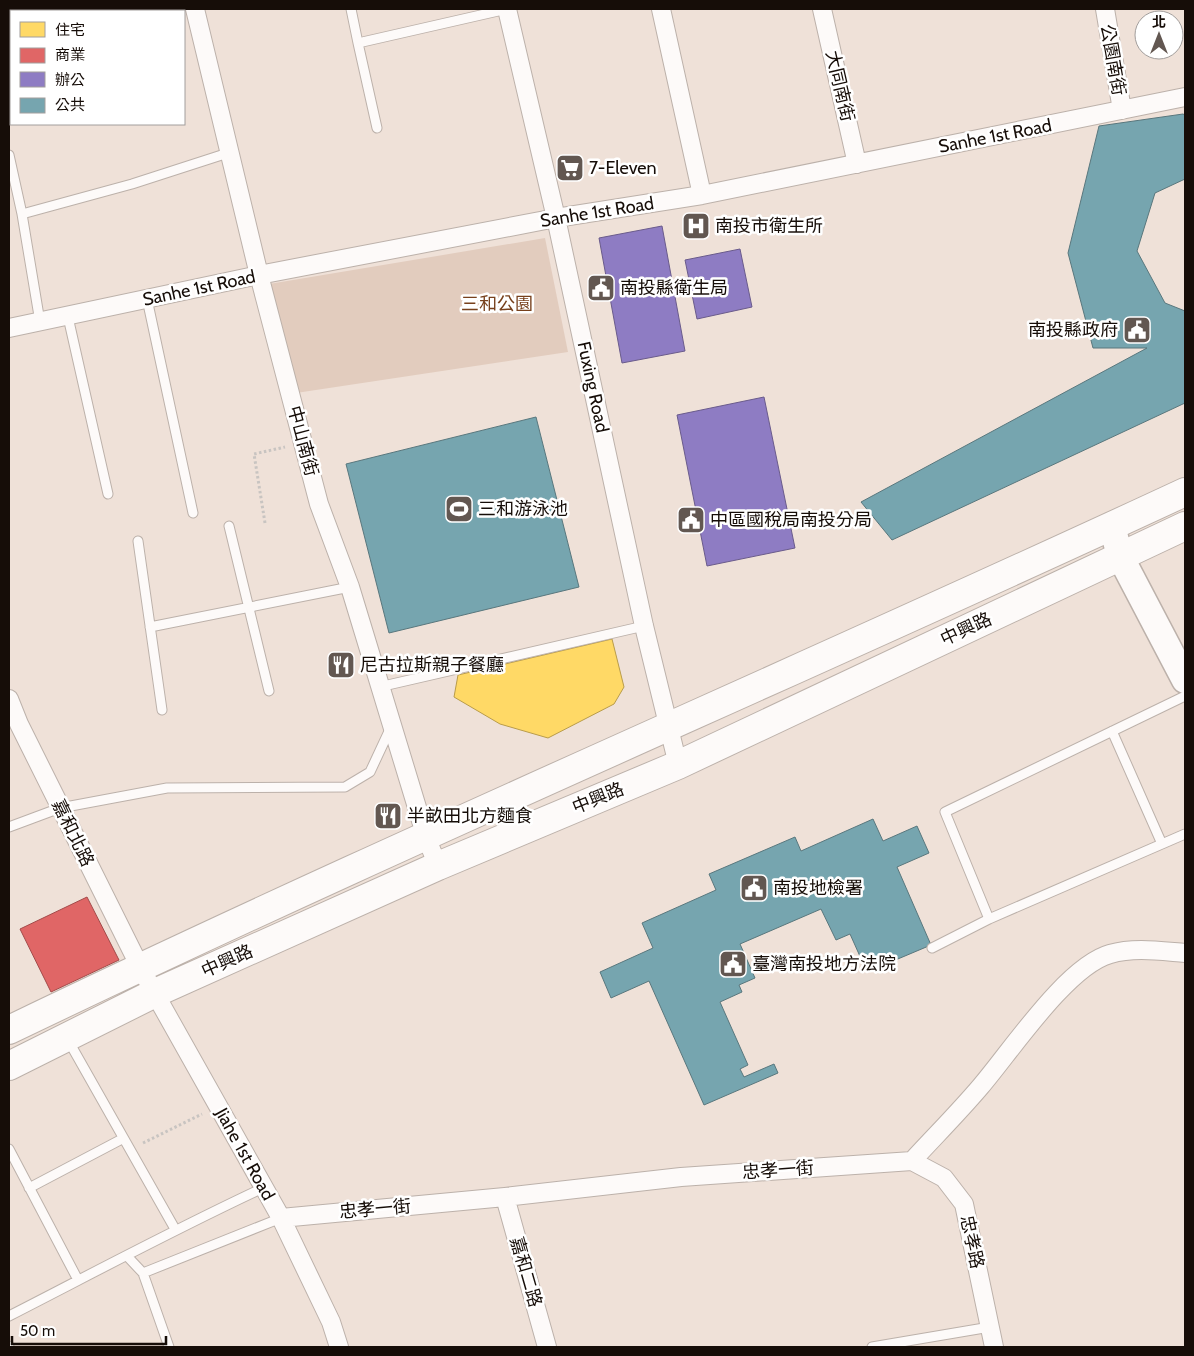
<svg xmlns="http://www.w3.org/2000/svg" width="1194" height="1356" font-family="Cabin,'Noto Sans TC',sans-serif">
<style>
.green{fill:#e2ccbe}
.homes{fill:#ffd966;stroke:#b99c4a}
.shops{fill:#e06666;stroke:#a34b4a}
.offices{fill:#8e7cc3;stroke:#6a5b8b}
.public{fill:#76a5af;stroke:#59777d}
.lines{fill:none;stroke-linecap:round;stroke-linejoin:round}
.lane-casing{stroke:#bcb1aa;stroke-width:11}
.street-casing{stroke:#bcb1aa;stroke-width:20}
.secondary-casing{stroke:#bcb1aa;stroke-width:29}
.primary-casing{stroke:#bcb1aa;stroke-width:30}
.path{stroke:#c8c4c1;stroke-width:3;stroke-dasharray:2.5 2.5;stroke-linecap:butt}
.lane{stroke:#fdfaf9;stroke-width:9}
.street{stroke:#fdfaf9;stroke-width:18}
.secondary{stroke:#fdfaf9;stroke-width:26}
.primary{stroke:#fdfaf9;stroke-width:28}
.labels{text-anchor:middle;stroke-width:5;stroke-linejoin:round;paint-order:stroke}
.street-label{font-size:18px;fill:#160d08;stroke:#fff}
.poi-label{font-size:18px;fill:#160d08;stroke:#fff;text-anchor:start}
.park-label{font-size:18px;fill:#77401c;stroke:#fff}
</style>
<rect width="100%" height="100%" fill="#efe1d8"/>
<path class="green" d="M545 238 568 352 296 393 269 284Z"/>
<path class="homes" d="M612 639 624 687 614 704 548 738 500 724 454 697 458 675Z"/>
<path class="shops" d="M87 897 119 960 51 992 20 929Z"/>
<path class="offices" d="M662 226 685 351 622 363 599 238Z
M740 249 752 307 697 319 685 260Z
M764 397 795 548 707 566 677 415Z"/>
<path class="public" d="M1183 114 1185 115V179L1155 193 1137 251 1165 303 1185 311V403L892 540 861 502 1147 348H1093L1068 253 1099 126Z
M536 417 579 587 389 633 346 464Z
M873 819 883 841 917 826 929 853 897 867 931 945 867 972 850 934 836 940 821 909 740 944 755 978 739 985 742 992 720 1002 748 1065 740 1069 744 1077 774 1064 778 1073 704 1105 649 981 611 998 600 972 653 948 642 923 716 890 709 874 795 837 801 851Z"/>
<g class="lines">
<defs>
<path id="lane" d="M351 9 358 43 507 9
M134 11 135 9
M358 43 377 128
M9 155 22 214
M147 299 193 513
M68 317 108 494
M40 322 22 214 132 184 231 152
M229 526 269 691
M138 541 162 710
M150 627 350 587
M379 687 644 626
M1112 731 1162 844
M9 827 60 808 167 788 345 787 370 772 391 727
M989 919 945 812 1185 696
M932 948 989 919 1185 834
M68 1040 175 1229
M9 1149 78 1280
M29 1188 122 1139
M127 1256 143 1273 281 1218
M143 1273 169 1347
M9 1316C93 1273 177 1228 263 1188
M9 1346V1347
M872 1347 990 1327"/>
<path id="street" d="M195 9 259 275 319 504 350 587 426 837 438 866
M507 9 556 218 644 626 678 765
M661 9 702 195
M822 9 857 164
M1105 9 1122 110
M9 328 259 275 556 218 702 195 1185 97
M9 699 19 724 140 967 281 1218 331 1322 339 1347
M912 1161 944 1178 964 1204 994 1347
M505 1197 547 1347
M281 1218 505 1197 681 1177 912 1161C935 1136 959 1112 981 1086 1011 1051 1067 966 1110 954 1134 947 1160 951 1185 953"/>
<path id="secondary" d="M1112 526 1120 556 1185 680"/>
<path id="primary" d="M9 1030C397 843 794 674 1185 492
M9 1066 155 993 438 866 678 765 1185 526"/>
</defs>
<use href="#lane" class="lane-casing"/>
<use href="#street" class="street-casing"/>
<use href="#secondary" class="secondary-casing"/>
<use href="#primary" class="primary-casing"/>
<path class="path" d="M265 523 254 454 285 447
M143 1143 202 1114"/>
<use href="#lane" class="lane"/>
<use href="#street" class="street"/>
<use href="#secondary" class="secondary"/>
<use href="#primary" class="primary"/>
</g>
<defs>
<symbol id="supermarket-square" viewBox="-11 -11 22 22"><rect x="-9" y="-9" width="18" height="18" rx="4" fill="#625751" stroke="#fff"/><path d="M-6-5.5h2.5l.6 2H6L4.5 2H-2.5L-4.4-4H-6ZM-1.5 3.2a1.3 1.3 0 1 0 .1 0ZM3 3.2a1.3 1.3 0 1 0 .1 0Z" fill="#fff"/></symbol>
<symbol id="hospital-square" viewBox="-11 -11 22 22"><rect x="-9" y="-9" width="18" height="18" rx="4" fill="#625751" stroke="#fff"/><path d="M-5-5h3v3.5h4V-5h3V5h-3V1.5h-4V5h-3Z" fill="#fff"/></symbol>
<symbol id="civic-square" viewBox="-11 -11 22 22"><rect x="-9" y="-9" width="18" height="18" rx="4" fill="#625751" stroke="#fff"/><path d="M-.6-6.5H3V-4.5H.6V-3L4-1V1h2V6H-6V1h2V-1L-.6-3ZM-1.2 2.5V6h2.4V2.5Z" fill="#fff"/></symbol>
<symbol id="stadium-square" viewBox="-11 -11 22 22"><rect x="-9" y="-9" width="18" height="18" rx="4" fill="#625751" stroke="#fff"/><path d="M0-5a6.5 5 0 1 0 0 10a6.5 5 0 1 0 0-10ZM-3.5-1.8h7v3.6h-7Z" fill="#fff"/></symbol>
<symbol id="restaurant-square" viewBox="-11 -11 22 22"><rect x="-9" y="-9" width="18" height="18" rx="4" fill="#625751" stroke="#fff"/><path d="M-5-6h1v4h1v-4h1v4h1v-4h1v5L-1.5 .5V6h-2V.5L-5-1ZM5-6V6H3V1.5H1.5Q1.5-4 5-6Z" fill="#fff"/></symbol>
</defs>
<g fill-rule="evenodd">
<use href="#supermarket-square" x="554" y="152" width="32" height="32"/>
<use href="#hospital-square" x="680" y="210" width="32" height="32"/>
<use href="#civic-square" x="585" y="272" width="32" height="32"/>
<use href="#civic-square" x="1121" y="314" width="32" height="32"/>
<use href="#stadium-square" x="443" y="493" width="32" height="32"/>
<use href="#civic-square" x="675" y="504" width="32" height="32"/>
<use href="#restaurant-square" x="325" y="649" width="32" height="32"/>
<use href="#restaurant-square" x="372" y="800" width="32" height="32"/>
<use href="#civic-square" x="738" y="872" width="32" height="32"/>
<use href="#civic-square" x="717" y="948" width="32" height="32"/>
</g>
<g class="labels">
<g class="street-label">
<text transform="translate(1113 60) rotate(80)" y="6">公園南街</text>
<text transform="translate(840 86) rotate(77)" y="6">大同南街</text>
<text transform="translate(995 136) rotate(-11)" y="6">Sanhe 1st Road</text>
<text transform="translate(597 212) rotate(-9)" y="6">Sanhe 1st Road</text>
<text transform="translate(199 288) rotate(-12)" y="6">Sanhe 1st Road</text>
<text transform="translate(593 387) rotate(78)" y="6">Fuxing Road</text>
<text transform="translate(303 441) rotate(75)" y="6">中山南街</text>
<text transform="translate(966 629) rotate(-25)" y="6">中興路</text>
<text transform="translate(598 798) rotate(-22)" y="6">中興路</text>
<text transform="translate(73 833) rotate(64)" y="6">嘉和北路</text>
<text transform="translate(227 961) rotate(-24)" y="6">中興路</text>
<text transform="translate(245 1154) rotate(61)" y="6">Jiahe 1st Road</text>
<text transform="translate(778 1170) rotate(-4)" y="6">忠孝一街</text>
<text transform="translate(375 1209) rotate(-5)" y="6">忠孝一街</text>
<text transform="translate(972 1242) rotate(78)" y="6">忠孝路</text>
<text transform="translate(526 1272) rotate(74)" y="6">嘉和二路</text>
</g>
<g class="poi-label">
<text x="589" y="174">7-Eleven</text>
<text x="715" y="232">南投市衛生所</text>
<text x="620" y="294">南投縣衛生局</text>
<text x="1118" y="336" text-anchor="end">南投縣政府</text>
<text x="478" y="515">三和游泳池</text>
<text x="710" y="526">中區國稅局南投分局</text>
<text x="360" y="671">尼古拉斯親子餐廳</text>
<text x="407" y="822">半畝田北方麵食</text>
<text x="773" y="894">南投地檢署</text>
<text x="752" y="970">臺灣南投地方法院</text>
</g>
<g class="park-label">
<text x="497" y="310">三和公園</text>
</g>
</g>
<rect width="1194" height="1356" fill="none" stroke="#160d08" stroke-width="20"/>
<rect x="10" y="10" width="175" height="115" fill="#ffffff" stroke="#a29e9c"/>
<rect x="20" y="22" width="25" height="15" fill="#ffd966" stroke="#a29e9c"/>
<text x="55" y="35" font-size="15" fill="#160d08">住宅</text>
<rect x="20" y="48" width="25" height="15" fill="#e06666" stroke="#a29e9c"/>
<text x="55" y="60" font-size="15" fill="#160d08">商業</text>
<rect x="20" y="72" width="25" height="15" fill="#8e7cc3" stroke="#a29e9c"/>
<text x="55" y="85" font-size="15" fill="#160d08">辦公</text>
<rect x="20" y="98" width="25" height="15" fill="#76a5af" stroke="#a29e9c"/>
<text x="55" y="110" font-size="15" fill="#160d08">公共</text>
<g transform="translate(1159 35)"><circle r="24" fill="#ffffff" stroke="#a29e9c"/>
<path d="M0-4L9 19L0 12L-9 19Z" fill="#625751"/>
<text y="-8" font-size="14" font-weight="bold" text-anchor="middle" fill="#160d08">北</text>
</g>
<path d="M12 1336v8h154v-8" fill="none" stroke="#160d08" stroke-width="2.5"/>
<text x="20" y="1336" font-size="15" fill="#160d08" stroke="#ffffff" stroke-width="4" paint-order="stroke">50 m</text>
</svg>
